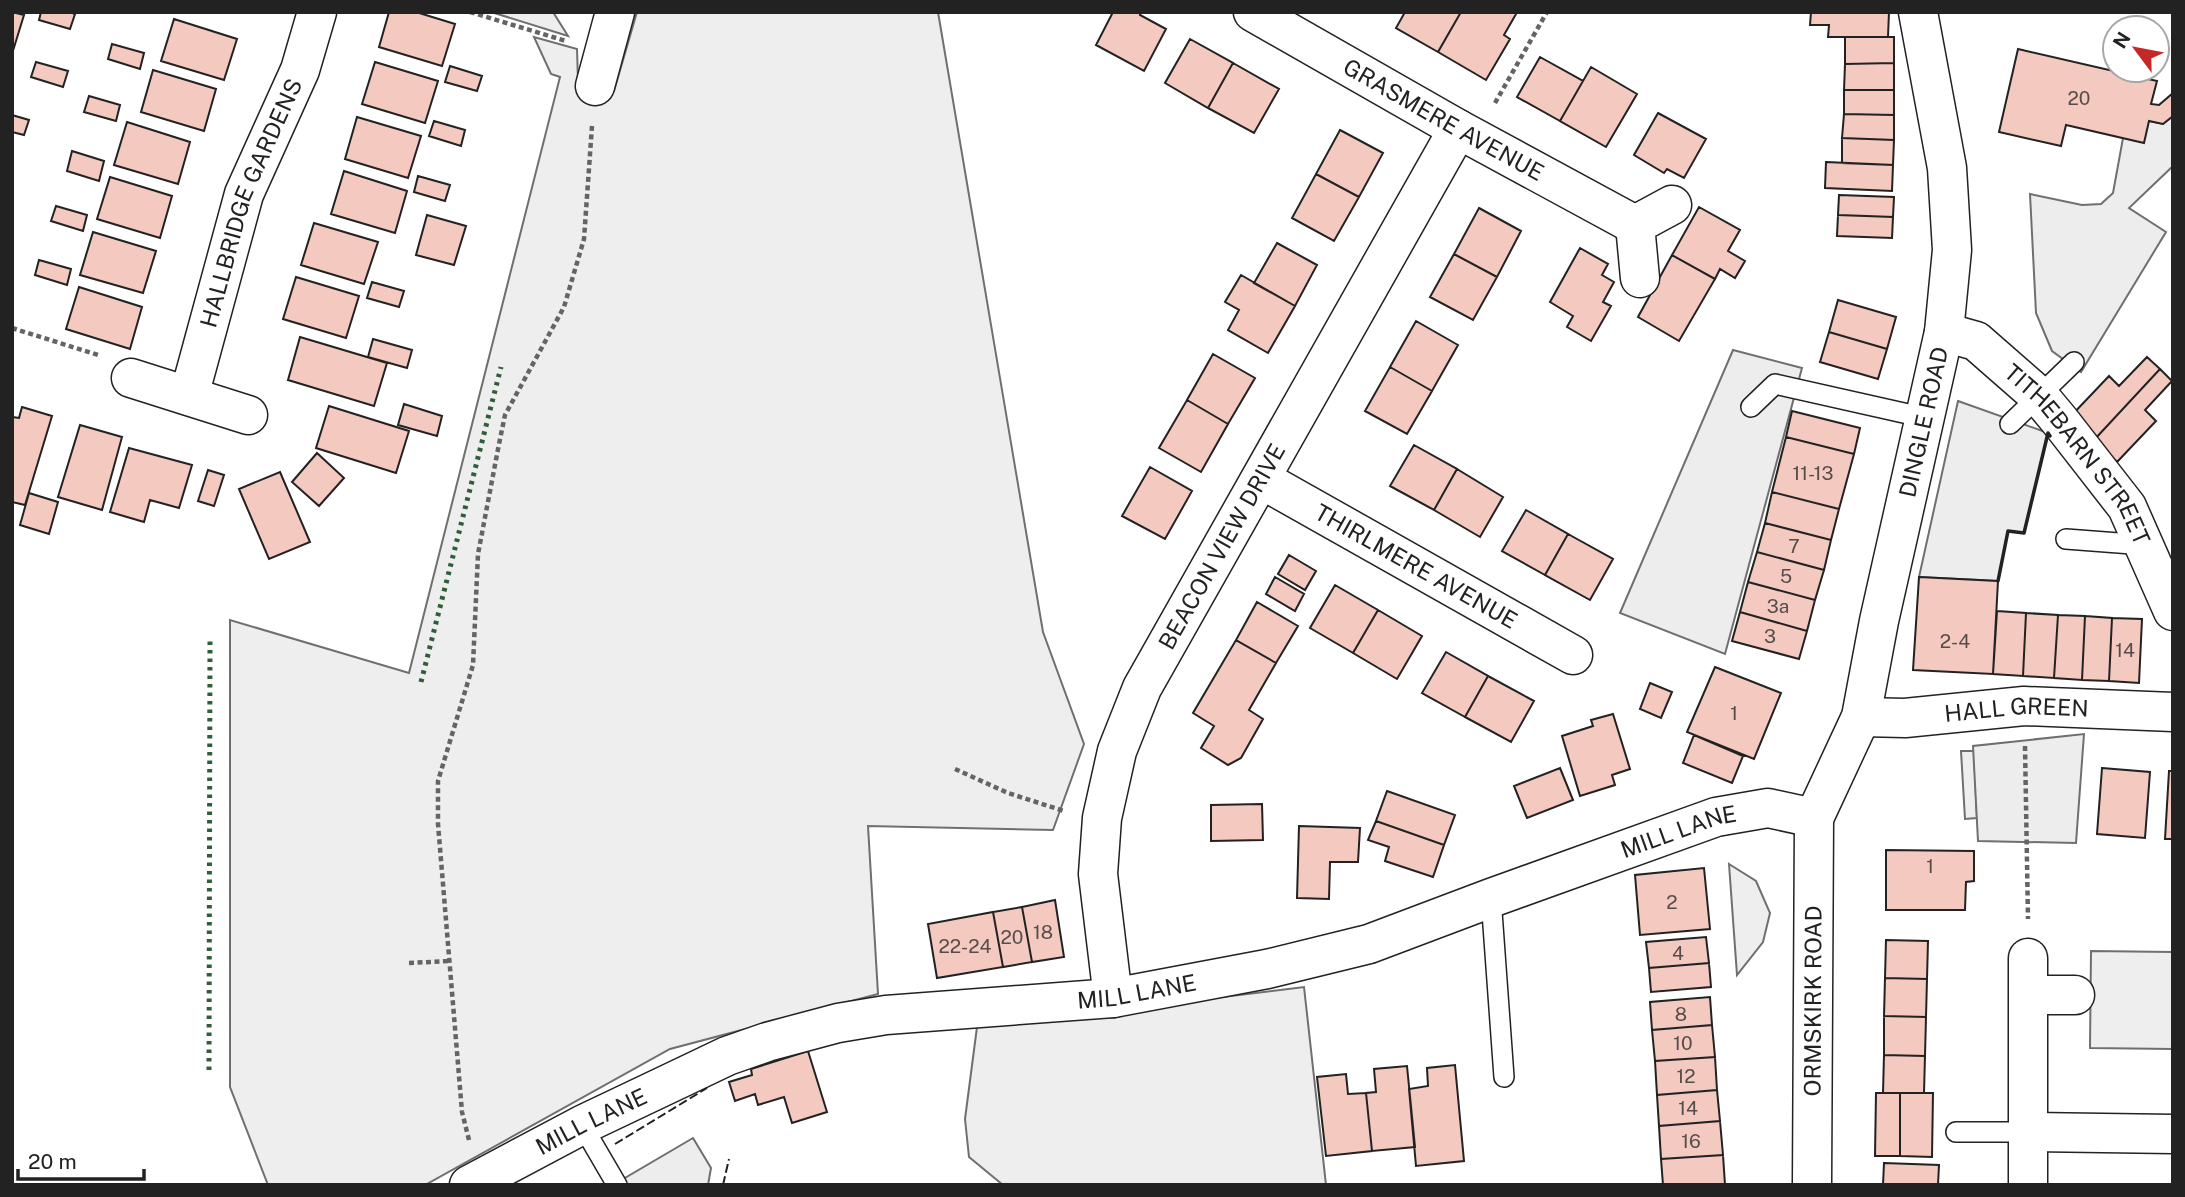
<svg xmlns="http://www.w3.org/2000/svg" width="2185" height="1197" font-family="'Public Sans',sans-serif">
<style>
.green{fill:#eee;stroke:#6f6f6f;stroke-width:2}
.parking{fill:#ededed;stroke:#6f6f6f;stroke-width:2}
.building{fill:#f3c9c0;stroke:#222;stroke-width:2}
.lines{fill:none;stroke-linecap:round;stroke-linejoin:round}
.service-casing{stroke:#222;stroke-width:22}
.minor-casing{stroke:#222;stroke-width:41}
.tertiary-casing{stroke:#222;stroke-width:41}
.primary-casing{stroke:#222;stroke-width:41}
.path{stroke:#646464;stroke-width:4.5;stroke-dasharray:5 3.5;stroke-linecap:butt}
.service{stroke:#fff;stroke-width:19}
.minor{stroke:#fff;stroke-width:38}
.tertiary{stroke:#fff;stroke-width:38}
.primary{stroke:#fff;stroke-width:38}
.hedge{stroke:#2f5e38;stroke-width:5;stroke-dasharray:3.5 5;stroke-linecap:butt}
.fence{stroke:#222;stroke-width:2;stroke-dasharray:9 3.5;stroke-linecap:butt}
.wall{stroke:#222;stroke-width:3.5}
.labels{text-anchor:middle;stroke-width:5;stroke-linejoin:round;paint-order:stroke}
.number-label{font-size:19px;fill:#564c4a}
.street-label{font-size:23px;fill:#222;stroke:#fff}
</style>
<rect width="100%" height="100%" fill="#fff"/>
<path class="green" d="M491 12H553L568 36Z
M637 12H938L1043 632 1084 744 1053 830 868 826 878 994 670 1049 425 1185H268L230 1087V620L409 673 560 77 551 74 534 37 577 49 578 81 614 91Z
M1961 751H1974L1977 818 1965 819Z
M1729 864 1756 881 1770 913 1763 942 1737 975Z
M2091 951 2173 952V1049L2090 1048Z
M1304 987 1326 1185H1003L969 1157 965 1119 977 1027Z"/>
<path class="parking" d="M2173 116V166L2129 208 2166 232 2081 372 2052 351 2036 313 2030 194 2082 205 2101 204 2113 193 2123 138 2149 121 2163 124Z
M1733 350 1802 368 1725 654 1620 613Z
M1958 401 2048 433 2024 533 2008 531 1998 581 1919 577Z
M2084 734 2076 843 1978 841 1973 746Z
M693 1138 711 1168 708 1185H613Z"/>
<path class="building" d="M12 12 24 15 12 54Z
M41 12H70L75 14 70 29 39 20Z
M389 12H416L455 24 442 66 379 47Z
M1113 12H1141L1140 15 1166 29 1144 71 1096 45Z
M1405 12H1461L1438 52 1396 28Z
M1461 12H1513L1516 14 1504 35 1510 39 1486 80 1438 52Z
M1811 12H1889L1888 37H1828L1829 25H1810Z
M174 19 237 39 224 80 161 61Z
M1845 37H1894V63L1845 64Z
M1190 39 1233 63 1208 108 1165 83Z
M112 44 144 53 140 69 108 59Z
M2018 49 2157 81 2151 104 2159 105 2173 93V116L2163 124 2149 121 2144 143 2066 125 2061 146 1999 132Z
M1540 57 1583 81 1560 121 1517 97Z
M36 62 68 71 63 87 31 77Z
M375 62 438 81 425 123 362 104Z
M1233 63 1279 89 1254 133 1208 108Z
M1894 63V90H1844L1845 64Z
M450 66 482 76 477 91 445 82Z
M1591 67 1637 94 1606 147 1560 121Z
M153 70 216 89 204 131 141 112Z
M1844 90H1894V115L1844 114Z
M89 96 120 105 116 121 84 112Z
M1658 113 1706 139 1684 178 1667 169 1664 173 1634 155Z
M1844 114 1894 115V140L1842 138Z
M12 115 29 120 24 135 12 132Z
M357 117 421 136 408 178 345 159Z
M434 121 465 130 461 146 429 136Z
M127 122 190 142 178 184 114 165Z
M1340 130 1383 153 1359 197 1316 174Z
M1842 138 1894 140 1893 165 1842 163Z
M72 151 104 161 99 181 67 171Z
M1826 162 1893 165 1892 191 1825 188Z
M344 171 407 191 395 233 331 214Z
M1316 174 1359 197 1334 241 1292 218Z
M418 176 450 185 445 201 414 192Z
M110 177 172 196 160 238 97 219Z
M1839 195 1894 197 1893 217 1838 215Z
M56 206 87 215 83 231 51 221Z
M1699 207 1740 230 1728 251 1745 261 1735 278 1720 269 1715 279 1672 255Z
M1479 208 1521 231 1497 277 1454 254Z
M427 215 466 226 454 265 416 255Z
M1838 215 1893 217 1892 238 1837 236Z
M314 223 378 242 364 284 301 265Z
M93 232 156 251 143 293 80 275Z
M1277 243 1317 265 1295 306 1254 283Z
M1580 248 1608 264 1602 275 1614 282 1603 302 1611 306 1591 341 1567 327 1573 316 1550 302Z
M1454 254 1497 277 1473 320 1430 297Z
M1672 255 1715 279 1679 341 1638 317Z
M39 260 71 269 67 285 35 275Z
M1241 275 1295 306 1268 353 1228 330 1239 310 1225 302Z
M296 277 359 296 346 338 283 319Z
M372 282 404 291 399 307 367 298Z
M79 287 142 307 130 349 66 329Z
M1838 300 1896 317 1887 349 1829 332Z
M1416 321 1458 345 1432 391 1390 367Z
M1829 332 1887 349 1878 379 1820 362Z
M300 337 387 363 374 406 288 380Z
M373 339 412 350 407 368 368 357Z
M1213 354 1255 378 1228 424 1187 400Z
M2147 357 2160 369 2094 440 2070 417 2109 376 2119 386Z
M1390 367 1432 391 1407 434 1365 411Z
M2160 369 2172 381 2145 410 2156 421 2117 462 2094 440Z
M1187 400 1228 424 1201 472 1159 448Z
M404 404 442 416 437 436 398 425Z
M329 406 409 431 396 473 316 448Z
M22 407 52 416 25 505 12 502V417L19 418Z
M1792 411 1860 428 1854 454 1786 437Z
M80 425 122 437 102 510 58 497Z
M1786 437 1854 454 1839 509 1772 492Z
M1414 445 1457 469 1434 510 1390 486Z
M129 448 192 465 179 508 150 500 144 522 110 512Z
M317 453 344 478 319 506 292 482Z
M1150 467 1192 491 1165 539 1122 516Z
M1457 469 1503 497 1480 537 1434 510Z
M208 470 224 475 214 506 198 501Z
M280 472 310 542 269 559 239 489Z
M1772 492 1839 509 1831 540 1765 523Z
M29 493 58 502 49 534 20 525Z
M1526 510 1568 534 1545 575 1502 551Z
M1765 523 1831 540 1824 570 1757 552Z
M1568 534 1613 559 1590 600 1545 575Z
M1757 552 1824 570 1815 600 1748 582Z
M1289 555 1316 571 1305 590 1278 574Z
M1275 577 1304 594 1295 611 1266 594Z
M1919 577 1998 581 1993 674 1913 670Z
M1748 582 1815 600 1807 631 1740 612Z
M1335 585 1378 610 1353 653 1310 628Z
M1257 602 1298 626 1276 663 1236 640Z
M1378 610 1422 636 1397 679 1353 653Z
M1997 611 2026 613 2023 676 1993 674Z
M1740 612 1807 631 1799 659 1732 641Z
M2026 613 2058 615 2054 678 2023 676Z
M2058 615 2085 616 2082 680 2054 678Z
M2085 616 2112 618 2109 681 2082 680Z
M2112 618 2142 619 2139 683 2109 681Z
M1236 640 1276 663 1249 710 1263 719 1241 758 1228 765 1201 748 1214 726 1193 713Z
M1446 652 1488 676 1465 717 1422 693Z
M1715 667 1781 693 1754 759 1687 732Z
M1488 676 1534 701 1511 742 1465 717Z
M1650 683 1672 692 1661 718 1640 709Z
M1613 714 1630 769 1612 775 1615 785 1580 796 1562 736 1593 726 1591 720Z
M1694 735 1743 756 1732 783 1683 763Z
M1560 768 1573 800 1527 818 1514 786Z
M2102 768 2150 772 2145 838 2097 834Z
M2169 771H2173V839H2165Z
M1387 791 1455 815 1444 845 1376 821Z
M1262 804 1263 840 1211 841V805Z
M1376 821 1444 845 1433 877 1385 861 1389 847 1368 840Z
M1299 826 1360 828 1358 862H1330L1329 899 1297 898Z
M1886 850 1974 851V881L1966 882 1965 910H1886Z
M1704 868 1710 929 1640 935 1635 875Z
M1055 900 1064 957 1032 962 1022 907Z
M1022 907 1032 962 1003 967 993 912Z
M993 912 1003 967 937 978 928 924Z
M1706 937 1709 963 1649 968 1646 942Z
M1886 940 1928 941 1927 979 1885 978Z
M1709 963 1711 987 1651 992 1649 968Z
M1885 978 1927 979 1926 1017 1884 1016Z
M1710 997 1712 1025 1652 1030 1650 1002Z
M1884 1016 1926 1017 1925 1056 1884 1055Z
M1712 1025 1715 1057 1655 1061 1652 1030Z
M808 1051 827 1112 792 1123 784 1097 758 1105 755 1094 735 1101 729 1082 752 1075 751 1069Z
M1884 1055 1925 1056 1924 1093H1883Z
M1715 1057 1717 1090 1657 1095 1655 1061Z
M1455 1065 1464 1161 1416 1166 1409 1089 1428 1086 1427 1068Z
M1407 1066 1415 1147 1372 1151 1366 1093 1376 1092 1374 1069Z
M1346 1074 1348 1094 1366 1093 1372 1151 1326 1156 1317 1077Z
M1717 1090 1720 1121 1659 1126 1657 1095Z
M1876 1093H1900V1156H1875Z
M1900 1093H1933L1932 1157 1900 1156Z
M1720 1121 1723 1155 1661 1159 1659 1126Z
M1723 1155 1725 1185H1663L1661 1159Z
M1884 1163 1939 1165 1938 1185H1883Z"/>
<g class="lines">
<defs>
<path id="service" d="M1751 407 1775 384 1926 418
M2010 424 2074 362
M2066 539 2145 545
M1491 898 1504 1077
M582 1125 617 1185
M1956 1132H2029"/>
<g id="minor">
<path id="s1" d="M1253 12 1458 129 1635 225"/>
<path d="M595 86 615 12"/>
<path d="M1640 278 1635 225 1672 205"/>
<path id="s2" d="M1944 332 1976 341 2040 397 2060 421 2127 507 2173 611"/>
<path d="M131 378 248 415"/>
<path id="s3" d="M189 396 244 194 300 70 317 12"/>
<path id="s4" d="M1261 479 1573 655"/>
<path d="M2028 958V1185"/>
<path d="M2029 995H2075"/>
<path id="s5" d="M1113 998 1098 874 1102 818 1117 751 1142 688 1458 129"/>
<path d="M2029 1132 2173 1134"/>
</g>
<g id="tertiary">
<path id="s6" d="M1861 717 1905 718 2024 706 2173 712"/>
<path id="s7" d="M469 1185 582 1125 683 1077 727 1056 767 1042 838 1023 886 1015 1113 998 1267 969 1369 944 1491 898 1716 817 1768 808 1814 818"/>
</g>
<g id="primary">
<path id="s8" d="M1812 1185 1814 818 1861 717 1879 621 1944 332 1952 250 1947 168 1918 12"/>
</g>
</defs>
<use href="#service" class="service-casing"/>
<use href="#minor" class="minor-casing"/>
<use href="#tertiary" class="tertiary-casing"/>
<use href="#primary" class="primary-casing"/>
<path class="path" d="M470 12 566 41
M1495 103 1547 12
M12 328 98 355
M2025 746 2028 919
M955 769 1008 793 1064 811
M409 963 449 961
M469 1140 462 1112 438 824V781L473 665 478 554 499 444 505 415 564 307 584 239 592 126"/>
<use href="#service" class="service"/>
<use href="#minor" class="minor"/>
<use href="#tertiary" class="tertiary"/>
<use href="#primary" class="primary"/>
<path class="hedge" d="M421 682 501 367
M209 1070 210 637"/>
<path class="fence" d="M615 1144 707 1088
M723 1185 729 1159"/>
<path class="wall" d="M1998 581 2008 531 2024 533 2048 433 2050 436"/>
</g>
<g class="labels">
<g class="number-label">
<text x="2079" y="105">20</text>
<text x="1813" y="480">11-13</text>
<text x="1794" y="553">7</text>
<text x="1786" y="583">5</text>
<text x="1778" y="613">3a</text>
<text x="1770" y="643">3</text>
<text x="1955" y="648">2-4</text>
<text x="2125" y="657">14</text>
<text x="1734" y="720">1</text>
<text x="1930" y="873">1</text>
<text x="1672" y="909">2</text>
<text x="1043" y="939">18</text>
<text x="1012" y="944">20</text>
<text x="965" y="953">22-24</text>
<text x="1678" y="960">4</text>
<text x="1681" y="1021">8</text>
<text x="1683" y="1050">10</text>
<text x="1686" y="1083">12</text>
<text x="1688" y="1115">14</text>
<text x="1691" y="1148">16</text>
</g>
<g class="street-label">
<text dy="8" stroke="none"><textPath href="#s1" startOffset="219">GRASMERE AVENUE</textPath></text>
<text dy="8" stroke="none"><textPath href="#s3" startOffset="203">HALLBRIDGE GARDENS</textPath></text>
<text dy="8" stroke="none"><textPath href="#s8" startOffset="780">DINGLE ROAD</textPath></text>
<text dy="8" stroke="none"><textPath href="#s2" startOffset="187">TITHEBARN STREET</textPath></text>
<text dy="8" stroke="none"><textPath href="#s5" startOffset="480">BEACON VIEW DRIVE</textPath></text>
<text dy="8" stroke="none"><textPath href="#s4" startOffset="178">THIRLMERE AVENUE</textPath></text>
<text dy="8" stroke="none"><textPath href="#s6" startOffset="156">HALL GREEN</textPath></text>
<text dy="8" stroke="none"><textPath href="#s7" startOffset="1272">MILL LANE</textPath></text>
<text dy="8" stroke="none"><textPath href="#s7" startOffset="705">MILL LANE</textPath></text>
<text dy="8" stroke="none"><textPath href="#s8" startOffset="184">ORMSKIRK ROAD</textPath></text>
<text dy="8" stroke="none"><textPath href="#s7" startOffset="138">MILL LANE</textPath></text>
</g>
</g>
<rect width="2185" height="1197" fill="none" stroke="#222222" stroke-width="28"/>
<g transform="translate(2136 49) rotate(302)"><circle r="33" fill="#ffffff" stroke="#a7a7a7" stroke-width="2"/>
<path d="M0-5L12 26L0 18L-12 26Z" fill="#c62828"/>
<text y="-10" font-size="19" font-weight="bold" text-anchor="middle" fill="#222222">N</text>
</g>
<path d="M18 1169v10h126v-10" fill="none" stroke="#222222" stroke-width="3.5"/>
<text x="28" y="1169" font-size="21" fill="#222222" stroke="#ffffff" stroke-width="5" paint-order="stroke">20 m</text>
</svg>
